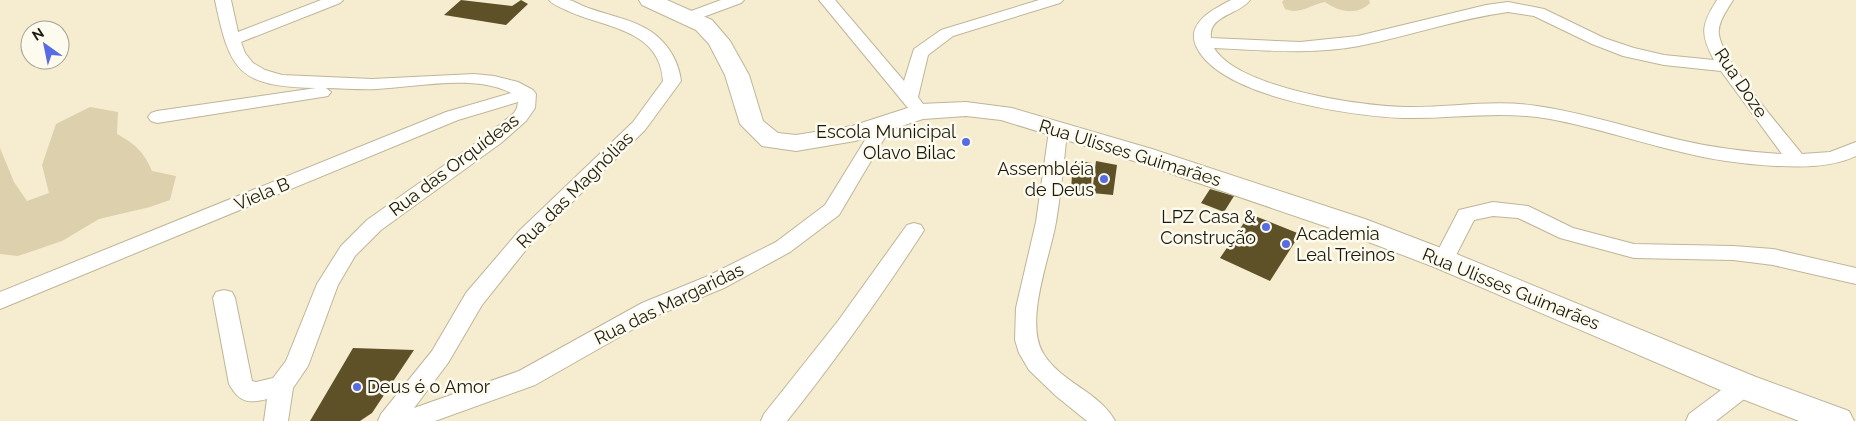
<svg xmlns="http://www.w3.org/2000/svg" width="1856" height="421" font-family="Raleway,sans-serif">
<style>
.green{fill:#dcd0ad}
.building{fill:#5e5128}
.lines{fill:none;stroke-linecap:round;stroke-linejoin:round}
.street-casing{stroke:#beb599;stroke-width:2}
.secondary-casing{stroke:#beb599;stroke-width:2}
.street{fill:#fff;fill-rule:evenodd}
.secondary{fill:#fff;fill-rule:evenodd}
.poi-dot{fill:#576ce2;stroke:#fdfaee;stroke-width:2}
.labels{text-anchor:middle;stroke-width:5;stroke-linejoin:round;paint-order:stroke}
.street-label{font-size:18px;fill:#1b180e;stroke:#fdfaee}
.poi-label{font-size:18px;fill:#1b180e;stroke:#fdfaee;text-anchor:end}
</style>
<rect width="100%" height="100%" fill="#f6ecd0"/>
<path class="green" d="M1284 0H1369L1370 3C1357 16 1339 12 1325 2 1310 5 1300 15 1285 9L1282 2Z
M90 107 118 112 117 134C135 144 144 152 152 171L176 176 170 200 150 207 99 219 62 241 18 256 0 254V148L14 182 27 201 49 193 42 165 56 124Z"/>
<path class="building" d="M461 0 512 6 521 0 528 4 506 25 444 15Z
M1073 160 1092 163 1091 192 1071 190Z
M1096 161 1117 165 1113 195 1092 193Z
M1210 189 1234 196 1224 212 1201 203Z
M1250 214 1300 234 1270 281 1220 258Z
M353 348 414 350 372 413 360 421H310Z"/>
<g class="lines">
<defs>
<path id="street" d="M215 0H231L238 32 321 0H343L340 3 241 42 245 53 253 63 265 70 282 75 372 79 474 74 494 76 518 82 533 90 536 94 535 108 526 121 501 143 381 230 355 256 338 285 308 366 293 388 288 421H264L267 399C248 404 239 402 229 384L213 298 216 292 224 290 232 292 235 298 252 381 256 382 273 378 286 361 317 284 341 246 367 220 487 135 514 113 517 108 518 102 458 120 0 309V292L446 112 511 93C475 74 416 87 377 89 360 90 343 88 326 88L331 92 328 96 322 97 157 123 151 121 148 117 151 113 157 111 316 88C239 86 230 73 215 0Z
M549 0C555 0 563 0 569 0 574 1 578 4 583 6 607 16 643 20 661 40 672 51 679 65 681 81L645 130 533 241 482 305 448 363 414 408 519 371 642 303 708 276 776 242 825 205 870 132 874 120 880 118 886 120 889 124 888 132 839 215 790 252 724 288 658 315 535 385 435 421H378L381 414 432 351 466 293 519 231 633 122 663 81C660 28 603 28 566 10 560 7 553 5 549 0Z
M721 0H744L741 3 695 20H683L681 17 683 14Z
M819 0H835L904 81 914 49 941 30 1039 0H1063L1060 3 953 36 928 55 918 97 923 104 920 108 914 109 908 108Z
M1231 0H1250C1239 15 1208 15 1211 38L1300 42 1358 36 1486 5 1508 2 1544 9 1604 38 1634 48 1664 55 1714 60C1700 34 1701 25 1717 0H1733C1727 10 1717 23 1719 35 1723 62 1783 130 1802 154L1830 152 1856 142V156C1830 168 1802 167 1775 166 1743 164 1712 160 1681 152 1637 142 1594 127 1550 119 1500 110 1452 119 1403 118 1351 116 1219 97 1196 46 1186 22 1214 9 1231 0ZM1508 12 1534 16 1592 44 1623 56 1664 65 1721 71 1782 154C1748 152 1714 148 1680 140 1633 129 1586 113 1537 106 1493 99 1449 108 1405 107 1360 106 1238 88 1214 48 1262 50 1311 55 1359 46 1409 36 1457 19 1508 12Z
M1058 125 1064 127 1067 131C1064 161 1061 192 1056 222 1050 257 1024 321 1043 353 1060 382 1101 393 1115 421H1087L1056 396 1029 370 1019 353 1015 340 1016 308 1036 222 1049 131 1052 127Z
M1493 202 1528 206 1573 228 1634 244 1733 246 1773 249 1856 268V284L1773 265 1733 260 1634 258 1560 238 1518 218 1493 216 1474 220 1451 265 1444 268 1437 265 1433 260 1459 210Z
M914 223 921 225 924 230 921 235C879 299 835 361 787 421H761L764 414 838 321 907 225Z
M1744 376 1752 379 1756 386 1752 393 1716 421H1686L1689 414 1736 379Z"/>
<path id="secondary" d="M639 0H667L712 20 730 41 749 75 763 121 778 133 796 135 852 126 920 104 966 102 1012 108 1152 149 1365 219 1454 253 1756 377 1849 411 1854 421H1799L1732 395 1434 267 1345 233 1134 161 1001 120 966 116 923 119 855 141 796 151 762 146 740 124 725 75 709 44 696 30 642 5Z"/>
</defs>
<use href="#street" class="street-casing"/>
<use href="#secondary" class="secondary-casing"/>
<use href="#street" class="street"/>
<use href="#secondary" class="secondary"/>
</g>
<g class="poi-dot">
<circle cx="966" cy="142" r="5"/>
<circle cx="1104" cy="179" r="5"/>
<circle cx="1266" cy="227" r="5"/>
<circle cx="1286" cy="244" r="5"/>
<circle cx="357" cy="387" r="5"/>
</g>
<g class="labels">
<g class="street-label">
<text transform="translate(1741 83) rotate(56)" y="6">Rua Doze</text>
<text transform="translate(1130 153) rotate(17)" y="6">Rua Ulisses Guimarães</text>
<text transform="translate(454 165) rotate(-37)" y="6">Rua das Orquídeas</text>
<text transform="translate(575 190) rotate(-45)" y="6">Rua das Magnólias</text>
<text transform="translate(262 194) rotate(-23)" y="6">Viela B</text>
<text transform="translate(1511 289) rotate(22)" y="6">Rua Ulisses Guimarães</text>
<text transform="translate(669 304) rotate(-26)" y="6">Rua das Margaridas</text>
</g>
<g class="poi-label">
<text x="956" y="138">Escola Municipal<tspan x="956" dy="21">Olavo Bilac</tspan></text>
<text x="1094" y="175">Assembléia<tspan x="1094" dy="21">de Deus</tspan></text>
<text x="1256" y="223">LPZ Casa &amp;<tspan x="1256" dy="21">Construção</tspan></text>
<text x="1296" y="240" text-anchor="start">Academia<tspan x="1296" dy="21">Leal Treinos</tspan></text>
<text x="367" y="393" text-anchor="start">Deus é o Amor</text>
</g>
</g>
<g transform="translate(45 45) rotate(327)"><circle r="24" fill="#fdfaee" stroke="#a3a094"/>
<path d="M0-4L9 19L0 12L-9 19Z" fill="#576ce2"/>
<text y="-8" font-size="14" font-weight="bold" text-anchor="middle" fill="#1b180e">N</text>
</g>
</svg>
